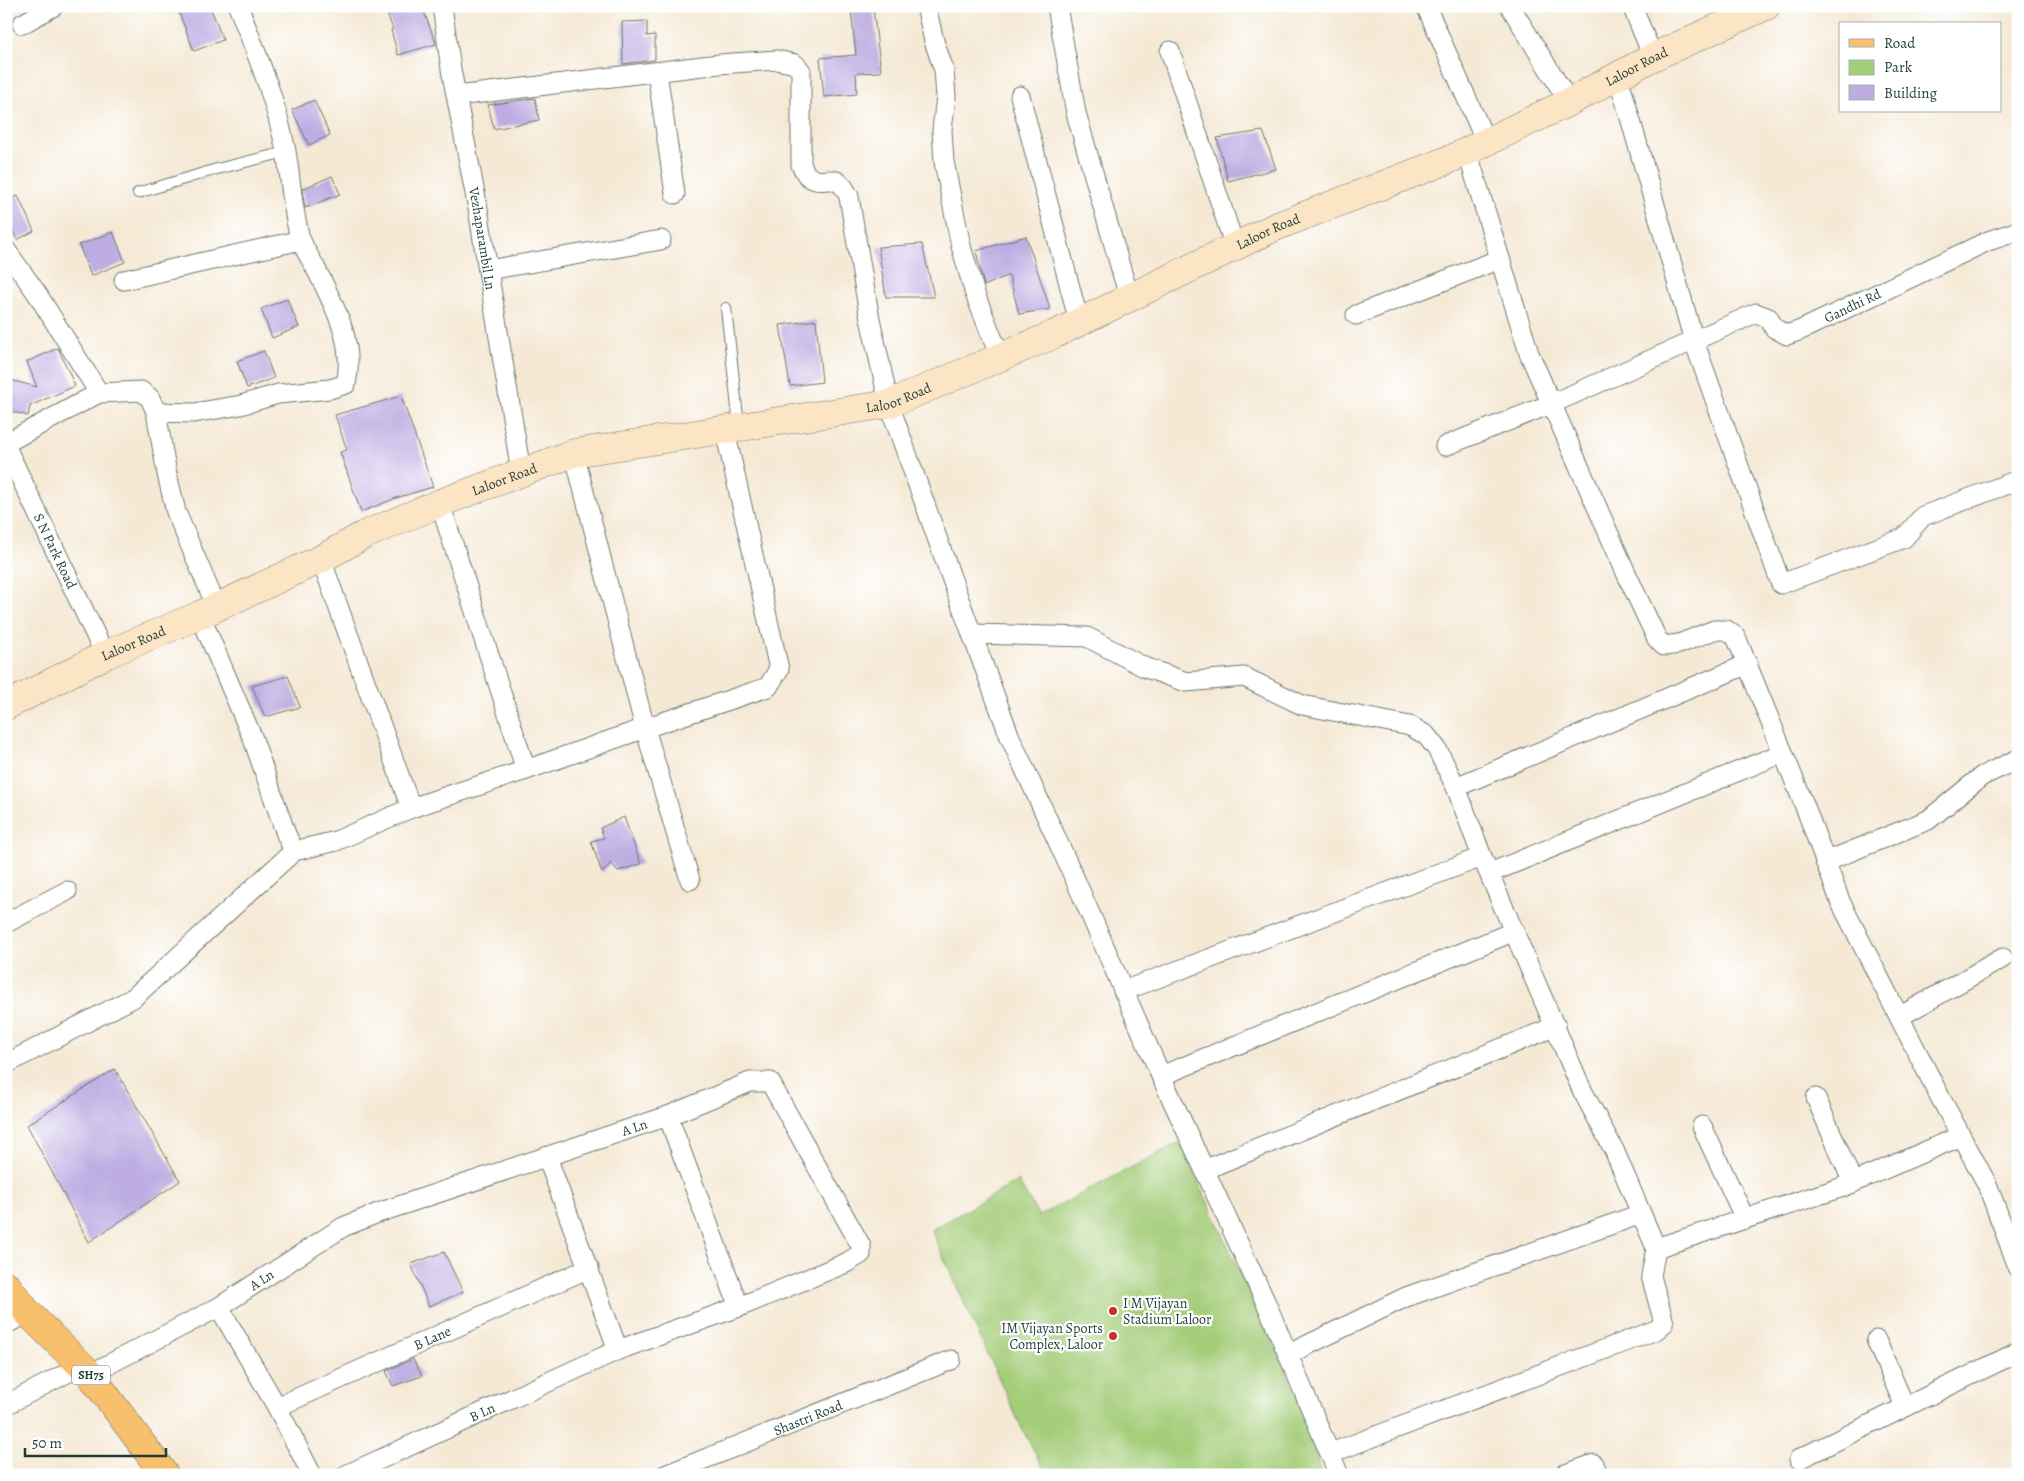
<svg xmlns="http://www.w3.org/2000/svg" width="2024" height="1481" font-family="Alegreya,serif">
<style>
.green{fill:#a5ce7a;stroke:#628657}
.building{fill:#bdade2}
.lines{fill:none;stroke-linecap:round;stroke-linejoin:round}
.lane-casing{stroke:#6a796c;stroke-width:12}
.street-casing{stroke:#6a796c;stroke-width:21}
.secondary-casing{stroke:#6a796c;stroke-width:29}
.primary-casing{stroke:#6a796c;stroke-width:29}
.lane{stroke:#fff;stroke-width:10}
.street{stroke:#fff;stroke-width:19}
.secondary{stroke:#fce5c4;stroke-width:28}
.primary{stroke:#f8bf6c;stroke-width:28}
.poi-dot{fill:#c8321e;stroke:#fff;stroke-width:2}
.labels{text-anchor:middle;stroke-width:4.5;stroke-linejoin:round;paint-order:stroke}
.shield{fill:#fff;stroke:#627771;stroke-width:1}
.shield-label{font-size:12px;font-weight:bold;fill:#1f3d34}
.street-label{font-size:14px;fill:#1f3d34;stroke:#fff}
.poi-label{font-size:14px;fill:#1f3d34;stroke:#fff;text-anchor:start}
</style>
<rect width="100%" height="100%" fill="#fff"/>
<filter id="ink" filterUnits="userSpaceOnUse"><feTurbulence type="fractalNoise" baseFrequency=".02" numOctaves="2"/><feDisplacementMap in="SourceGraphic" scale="10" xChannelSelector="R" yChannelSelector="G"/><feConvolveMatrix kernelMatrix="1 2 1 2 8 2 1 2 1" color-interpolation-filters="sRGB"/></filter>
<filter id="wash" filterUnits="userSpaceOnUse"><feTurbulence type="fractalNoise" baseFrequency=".0096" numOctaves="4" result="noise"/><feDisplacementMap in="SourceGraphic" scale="20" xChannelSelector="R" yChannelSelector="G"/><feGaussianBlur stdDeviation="1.12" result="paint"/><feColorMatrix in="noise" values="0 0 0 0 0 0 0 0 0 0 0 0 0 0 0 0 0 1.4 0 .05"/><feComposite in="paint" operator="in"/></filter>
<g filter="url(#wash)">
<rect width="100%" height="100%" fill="#f5e9d5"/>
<path class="green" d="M1180 1142 1295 1391 1317 1457 1320 1475H1047L1021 1427 931 1230 1018 1181 1039 1216Z"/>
<g id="blocks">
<path class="building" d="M187 6H210L223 40 194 51 178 10Z
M384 6H422L436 44 398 55 391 30 393 29Z
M873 8 881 72 856 73 857 94 824 97 820 58 856 55 851 10Z
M647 21V36L655 35V60L623 64 622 22Z
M535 98 539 120 494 129 488 105Z
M314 100 330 135 309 145 292 110Z
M1263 131 1276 169 1228 181 1217 138Z
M332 176 340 194 305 208 302 189Z
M18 196 34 231 17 240 6 217V201Z
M113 232 125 262 91 276 79 245Z
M1026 236 1050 309 1019 314 1009 275 984 286 976 251Z
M922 244 934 297H886L878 247Z
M287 299 299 327 272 338 261 309Z
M816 320 822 382 790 386 780 325Z
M58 348 75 386 30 406 28 416 6 410V379L37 387 27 362Z
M264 351 274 378 247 388 237 361Z
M401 396 433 487 396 498 361 512 340 452 347 450 335 415Z
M288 676 300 707 265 717 252 686Z
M624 817 641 864 618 871 611 863 602 873 591 841 604 838 600 828Z
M115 1069 180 1181 89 1242 27 1125Z
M444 1252 463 1292 429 1306 411 1264Z
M413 1359 422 1376 393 1386 386 1371Z"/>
</g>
</g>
<g filter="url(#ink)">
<use href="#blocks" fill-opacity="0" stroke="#6a796c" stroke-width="1"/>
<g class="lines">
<defs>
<path id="lane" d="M138 193 217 169 286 152
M726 308 739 426"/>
<g id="street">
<path id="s1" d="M442 6 451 69 478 209 521 472"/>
<path d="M926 6 934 41 944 70 946 97 942 130 944 162 961 246 975 294 1000 357"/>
<path d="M1057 6 1076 113 1129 297"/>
<path d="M1426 6 1486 142"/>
<path d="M1510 6 1569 102"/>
<path d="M1632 6 1653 57"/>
<path d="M22 24 54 6"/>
<path d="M1170 51 1235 247"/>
<path d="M657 72 675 194"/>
<path d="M1618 76 1694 341 1781 584 1904 538 1923 516 2018 480"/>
<path d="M457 96 719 64 777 60 795 64 801 71V165C803 168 805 173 807 175 823 190 836 166 849 197L869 314 889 404 959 599 1010 737 1074 877 1161 1076 1267 1305 1339 1475"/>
<path d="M1020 96 1079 322"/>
<path d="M1467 151 1529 353 1627 575 1657 639 1664 646 1679 644 1714 630H1727L1736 637 1806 809 1840 901 1940 1097 1987 1184 2018 1267"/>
<path d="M6 250 36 292 99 393"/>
<path d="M488 270 661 240"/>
<path d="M124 280 301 240"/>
<path d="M1356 315 1500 259"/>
<path d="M156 412 194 413 241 405 278 394 330 389 346 384C356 342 332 301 314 265 309 256 303 247 300 238 292 209 291 180 286 151 276 101 257 54 238 6"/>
<path d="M6 443 99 393 141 391 150 398 156 412 167 474 176 512 217 608"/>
<path id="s2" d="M1445 446 1551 404 1756 313 1769 318 1774 328 1787 335 1801 330 1988 241 2018 231"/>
<path id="s3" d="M6 447 105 655"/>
<path d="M574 453 645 728 768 687 779 669 725 431"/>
<path d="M200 615 253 739 286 834 294 851 336 841 411 808 321 559"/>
<path d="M972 634 1087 637 1144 667 1186 682 1244 677 1302 705 1410 726 1426 735 1437 749 1456 787 1482 857 1582 1090 1614 1150 1656 1248 1651 1276 1664 1323 1656 1330 1331 1453"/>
<path d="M526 770 645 728 690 880"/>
<path d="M1456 787 1748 664"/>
<path d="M411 808 526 770 440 503"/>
<path d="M1825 862 1928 820 1982 776 2018 759"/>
<path d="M1490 873 1783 753"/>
<path d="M6 923 67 891"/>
<path d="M1123 991 1482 857"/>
<path d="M1899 1017 2003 958"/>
<path d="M6 1064 133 998 294 851"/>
<path d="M1161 1076 1515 931"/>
<path d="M1816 1098 1853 1183"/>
<path d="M668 1116 739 1307"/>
<path d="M1702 1126 1745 1219"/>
<path d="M547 1157 618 1350"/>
<path d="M1206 1169 1556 1026"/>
<path d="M1656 1248 1843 1187 1961 1136"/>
<path d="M219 1307 277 1407 312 1475"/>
<path d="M6 1324 28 1313"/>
<path d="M1876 1340 1905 1407"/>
<path d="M1289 1354 1406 1297 1641 1214"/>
<path id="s4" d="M90 1374 219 1307 343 1227 378 1213 668 1116 750 1082H770L861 1246V1254L846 1263 739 1307 618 1350 346 1475"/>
<path d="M6 1405 82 1365"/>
<path id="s5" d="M277 1407 589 1268"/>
<path d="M1799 1459 2018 1352"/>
<path id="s6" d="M665 1475 951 1360"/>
<path d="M1563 1475 1594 1464 1598 1475"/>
</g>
<g id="secondary">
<path id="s7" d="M6 706 105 655 200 615 321 559 364 535 440 503 574 453 889 404 1053 335 1275 227 1453 158 1569 102 1653 57 1766 6"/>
</g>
<path id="primary" d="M6 1285 28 1313 90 1374 165 1475"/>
</defs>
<use href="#lane" class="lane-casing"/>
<use href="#street" class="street-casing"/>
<use href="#secondary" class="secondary-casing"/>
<use href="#primary" class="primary-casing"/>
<use href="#lane" class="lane"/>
<use href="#street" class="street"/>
<use href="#secondary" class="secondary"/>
<use href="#primary" class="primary"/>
</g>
</g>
<g class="poi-dot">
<circle cx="1113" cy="1311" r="5"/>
<circle cx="1113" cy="1336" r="5"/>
</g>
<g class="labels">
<rect class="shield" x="72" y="1365.5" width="38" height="19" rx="4"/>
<g class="shield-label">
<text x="91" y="1379">SH75</text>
</g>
<g class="street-label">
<text dy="5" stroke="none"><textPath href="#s7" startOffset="1762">Laloor Road</textPath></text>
<text dy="5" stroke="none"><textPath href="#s7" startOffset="1358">Laloor Road</textPath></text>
<text dy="5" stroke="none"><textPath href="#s1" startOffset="236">Vezhaparambil Ln</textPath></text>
<text dy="5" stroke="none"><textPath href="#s2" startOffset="450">Gandhi Rd</textPath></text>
<text dy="5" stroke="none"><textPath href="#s7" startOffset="952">Laloor Road</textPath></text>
<text dy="5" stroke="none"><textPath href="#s7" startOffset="548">Laloor Road</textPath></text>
<text dy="5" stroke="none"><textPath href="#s3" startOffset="115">S N Park Road</textPath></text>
<text dy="5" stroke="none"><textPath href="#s7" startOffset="142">Laloor Road</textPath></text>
<text dy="5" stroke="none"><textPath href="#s4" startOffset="601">A Ln</textPath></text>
<text dy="5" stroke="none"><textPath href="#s4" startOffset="196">A Ln</textPath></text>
<text dy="5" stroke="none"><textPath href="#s5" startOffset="170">B Lane</textPath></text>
<text transform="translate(482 1412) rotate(-25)" y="5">B Ln</text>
<text dy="5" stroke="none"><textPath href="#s6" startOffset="154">Shastri Road</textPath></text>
</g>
<g class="poi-label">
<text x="1123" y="1308">I M Vijayan<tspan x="1123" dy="16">Stadium Laloor</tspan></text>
<text x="1103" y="1333" text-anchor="end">IM Vijayan Sports<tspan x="1103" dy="16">Complex, Laloor</tspan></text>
</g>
</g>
<rect width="2024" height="1481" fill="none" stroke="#fff" stroke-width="25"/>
<rect x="1839" y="22" width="162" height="90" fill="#ffffff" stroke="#a5b1ae"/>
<rect x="1849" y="39" width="25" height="8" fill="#f8bf6c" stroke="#a5b1ae"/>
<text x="1884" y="48" font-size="15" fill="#1f3d34">Road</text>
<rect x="1849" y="60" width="25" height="15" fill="#a5ce7a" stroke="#a5b1ae"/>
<text x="1884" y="72" font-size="15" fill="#1f3d34">Park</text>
<rect x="1849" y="85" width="25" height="15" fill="#bdade2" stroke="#a5b1ae"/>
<text x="1884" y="98" font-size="15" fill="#1f3d34">Building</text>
<path d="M25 1448v8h141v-8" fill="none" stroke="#1f3d34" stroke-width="2.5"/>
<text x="32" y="1448" font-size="15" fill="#1f3d34" stroke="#ffffff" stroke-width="4" paint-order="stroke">50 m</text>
</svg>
